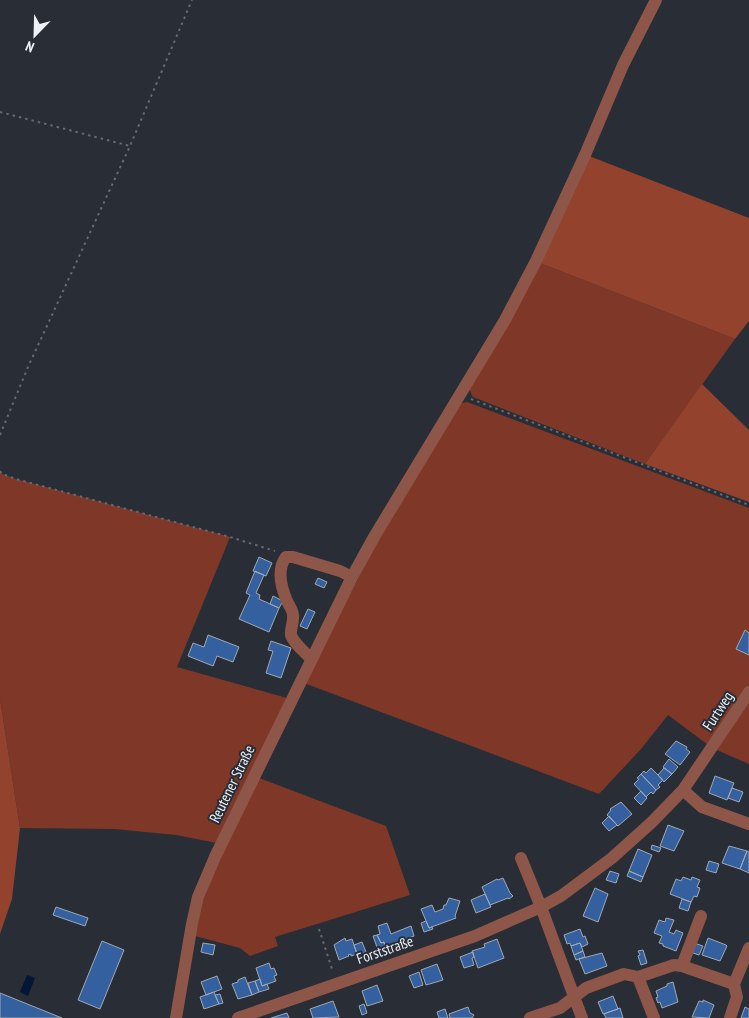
<svg xmlns="http://www.w3.org/2000/svg" width="749" height="1018" font-family="'PT Sans Narrow',sans-serif">
<style>
.green{fill:#7f3827}
.forest{fill:#93422e}
.water{fill:#021635}
.building{fill:#3460a0;stroke:#a1a8b2}
.lines{fill:none;stroke-linecap:round;stroke-linejoin:round}
.path{stroke:#656971;stroke-width:2;stroke-dasharray:2.5 4;stroke-linecap:butt}
.minor{stroke:#8e5648;stroke-width:12}
.labels{text-anchor:middle;stroke-width:4;stroke-linejoin:round;paint-order:stroke}
.street-label{font-size:15px;fill:#eef1f7;stroke:#292e36}
</style>
<rect width="100%" height="100%" fill="#292e36"/>
<path class="green" d="M540 263 735 339 645 464 473 397 469 389Z
M467 402 749 508V688L711 747 668 715 641 749 599 794 304 683 378 540 461 403Z
M0 471 2 474 16 479 230 537 177 667 287 698 217 843 176 835 115 829 20 828 0 699Z
M749 698V764L717 750Z
M259 778 386 826 410 895 275 937 278 946 250 956 240 948 195 936 204 898 214 871Z"/>
<path class="forest" d="M589 156 749 218V321L735 339 540 263Z
M702 384 749 430V502L645 464Z
M0 699 20 828 12 899 0 934Z"/>
<path class="water" d="M27 975 35 978 28 996 20 992Z"/>
<path class="building" d="M259 557 272 563 266 576 253 571Z
M255 571 264 575 256 593 260 595 259 599 279 608 269 632 239 619 250 595 246 593Z
M318 578 327 582 324 588 315 584Z
M273 596 283 601 279 608 270 604Z
M308 609 315 612 307 629 300 626Z
M745 630 749 633V655L736 649Z
M208 635 239 647 233 662 217 656 213 666 188 656 193 643 204 647Z
M271 641 291 648 281 678 266 673 273 651 268 650Z
M676 741 687 747 686 749 690 752 680 765 665 754Z
M669 759 678 767 672 774 663 767Z
M651 768 663 780 658 785 660 787 656 790 641 774 644 771 646 773Z
M664 768 672 774 664 782 658 775Z
M641 774 656 790 653 794 651 792 646 797 634 784 639 779 637 778Z
M715 776 734 783 727 800 709 793Z
M732 788 743 792 739 802 728 798Z
M641 791 647 798 641 805 634 798Z
M621 802 632 814 618 826 607 815 611 810 610 809Z
M609 816 617 825 609 831 602 823Z
M668 825 684 831 674 851 660 846Z
M652 845 661 848 659 852 651 849Z
M729 846 747 851 740 869 722 863Z
M638 849 652 855 643 877 629 871Z
M747 851 749 852V873L740 869Z
M709 861 719 864 716 873 706 870Z
M610 871 619 874 616 883 606 880Z
M629 871 643 877 641 882 627 876Z
M683 877 691 880 692 877 700 880 697 887 700 888 697 897 694 896 691 902 670 894 676 879 681 881Z
M503 878 510 893 513 896 509 899 508 898 490 905 482 887 497 879 498 880Z
M595 888 608 894 598 922 583 916Z
M485 894 491 907 476 913 471 900Z
M449 898 460 901 455 916 456 918 429 928 421 909 432 905 435 912 443 909 444 905H446Z
M682 899 691 902 688 911 679 908Z
M56 907 88 918 85 926 53 915Z
M666 918 674 920 669 932 674 934 676 930 683 933 676 951 663 946V944L659 943 662 936 654 933 659 920 665 922Z
M426 921 429 928 432 927 433 929 424 932 421 923Z
M387 923 391 934 411 926 414 936 385 947 384 942 381 943 377 935 380 934 378 926Z
M580 929 583 937 585 936 588 944 582 947 580 943 571 946 570 943 567 944 564 935Z
M377 935 381 943 384 942 385 947 378 950 373 936Z
M345 938 346 941 352 939 357 954 351 956V954L348 955 349 956 339 960 334 945Z
M708 938 726 945 727 946 720 961 702 955Z
M497 939 504 958 478 968 472 951 485 947 484 944Z
M102 941 124 950 100 1009 78 1000Z
M362 942 366 952 357 954 354 945Z
M203 943 215 945 213 955 201 952Z
M580 943 583 951 574 955 571 946Z
M694 943 703 946 699 955 690 952Z
M643 950 647 963 641 965 638 956 640 955 638 951Z
M583 951 585 957 576 960 574 955Z
M473 952 474 957 472 958 474 965 464 968 460 957Z
M602 953 607 966 585 974 579 959Z
M269 963 271 969 274 968 277 975 274 976 276 981 262 986 256 968Z
M437 964 443 980 426 985 421 970Z
M419 972 423 985 414 988 409 976Z
M217 976 222 989 206 995 201 982Z
M245 977 252 995 238 999 232 984 238 982V980Z
M260 979 262 986 267 984 269 989 259 992 255 981Z
M255 981 259 992 252 995 248 983Z
M673 982 678 1002 662 1008 660 1002 658 1003 656 998 658 997 656 991 667 986V984Z
M377 985 383 1001 367 1006 362 991Z
M214 992 219 1004 204 1009 200 997Z
M0 993 62 1018H0Z
M220 994 223 1003 219 1004 215 995Z
M613 996 618 1009 603 1014 598 1002Z
M703 1000 714 1005 709 1018 692 1017 699 1001 703 1002Z
M333 1001 339 1017 313 1018 310 1009Z
M364 1004 367 1013 362 1015 359 1006Z
M468 1007 470 1013 474 1015 472 1018H450L449 1014Z
M745 1007 749 1009V1018H741Z
M620 1008 623 1018H606L604 1014Z
M445 1009 448 1018H439L437 1012Z
M287 1013 289 1018H271Z"/>
<g class="lines">
<path class="path" d="M0 112 130 146
M471 399 749 505
M0 435 28 367 130 146 192 0
M0 471 2 474 16 479 230 537 275 551
M319 929 333 972"/>
<path class="minor" d="M311 659C305 652 294 644 291 635 290 629 294 622 293 615 293 611 289 605 287 601 281 587 276 570 286 557H293L340 571 352 577
M683 790 702 807 749 824
M521 858 541 907 582 1018
M682 966 701 916
M638 977 654 1018
M176 1018 192 924 198 897 215 857 352 577 374 537 505 320 536 261 585 155 623 65 656 0
M238 1018 475 936 541 907 561 896 612 858 652 822 683 790 749 692
M530 1018 560 1008 586 988 624 974 638 977 674 965 682 966 734 984
M730 1018 737 997 734 984 749 948"/>
</g>
<g class="labels">
<g class="street-label">
<text transform="translate(718 711) rotate(-57)" y="5">Furtweg</text>
<text transform="translate(232 784) rotate(-64)" y="5">Reutener Straße</text>
<text transform="translate(385 950) rotate(-19)" y="5">Forststraße</text>
</g>
</g>
<g transform="translate(35 35) rotate(203)" stroke="#292e36" stroke-width="4" paint-order="stroke">
<path d="M0-4L9 19L0 12L-9 19Z" fill="#eef1f7"/>
<text y="-8" font-size="14" font-weight="bold" text-anchor="middle" fill="#eef1f7">N</text>
</g>
</svg>
